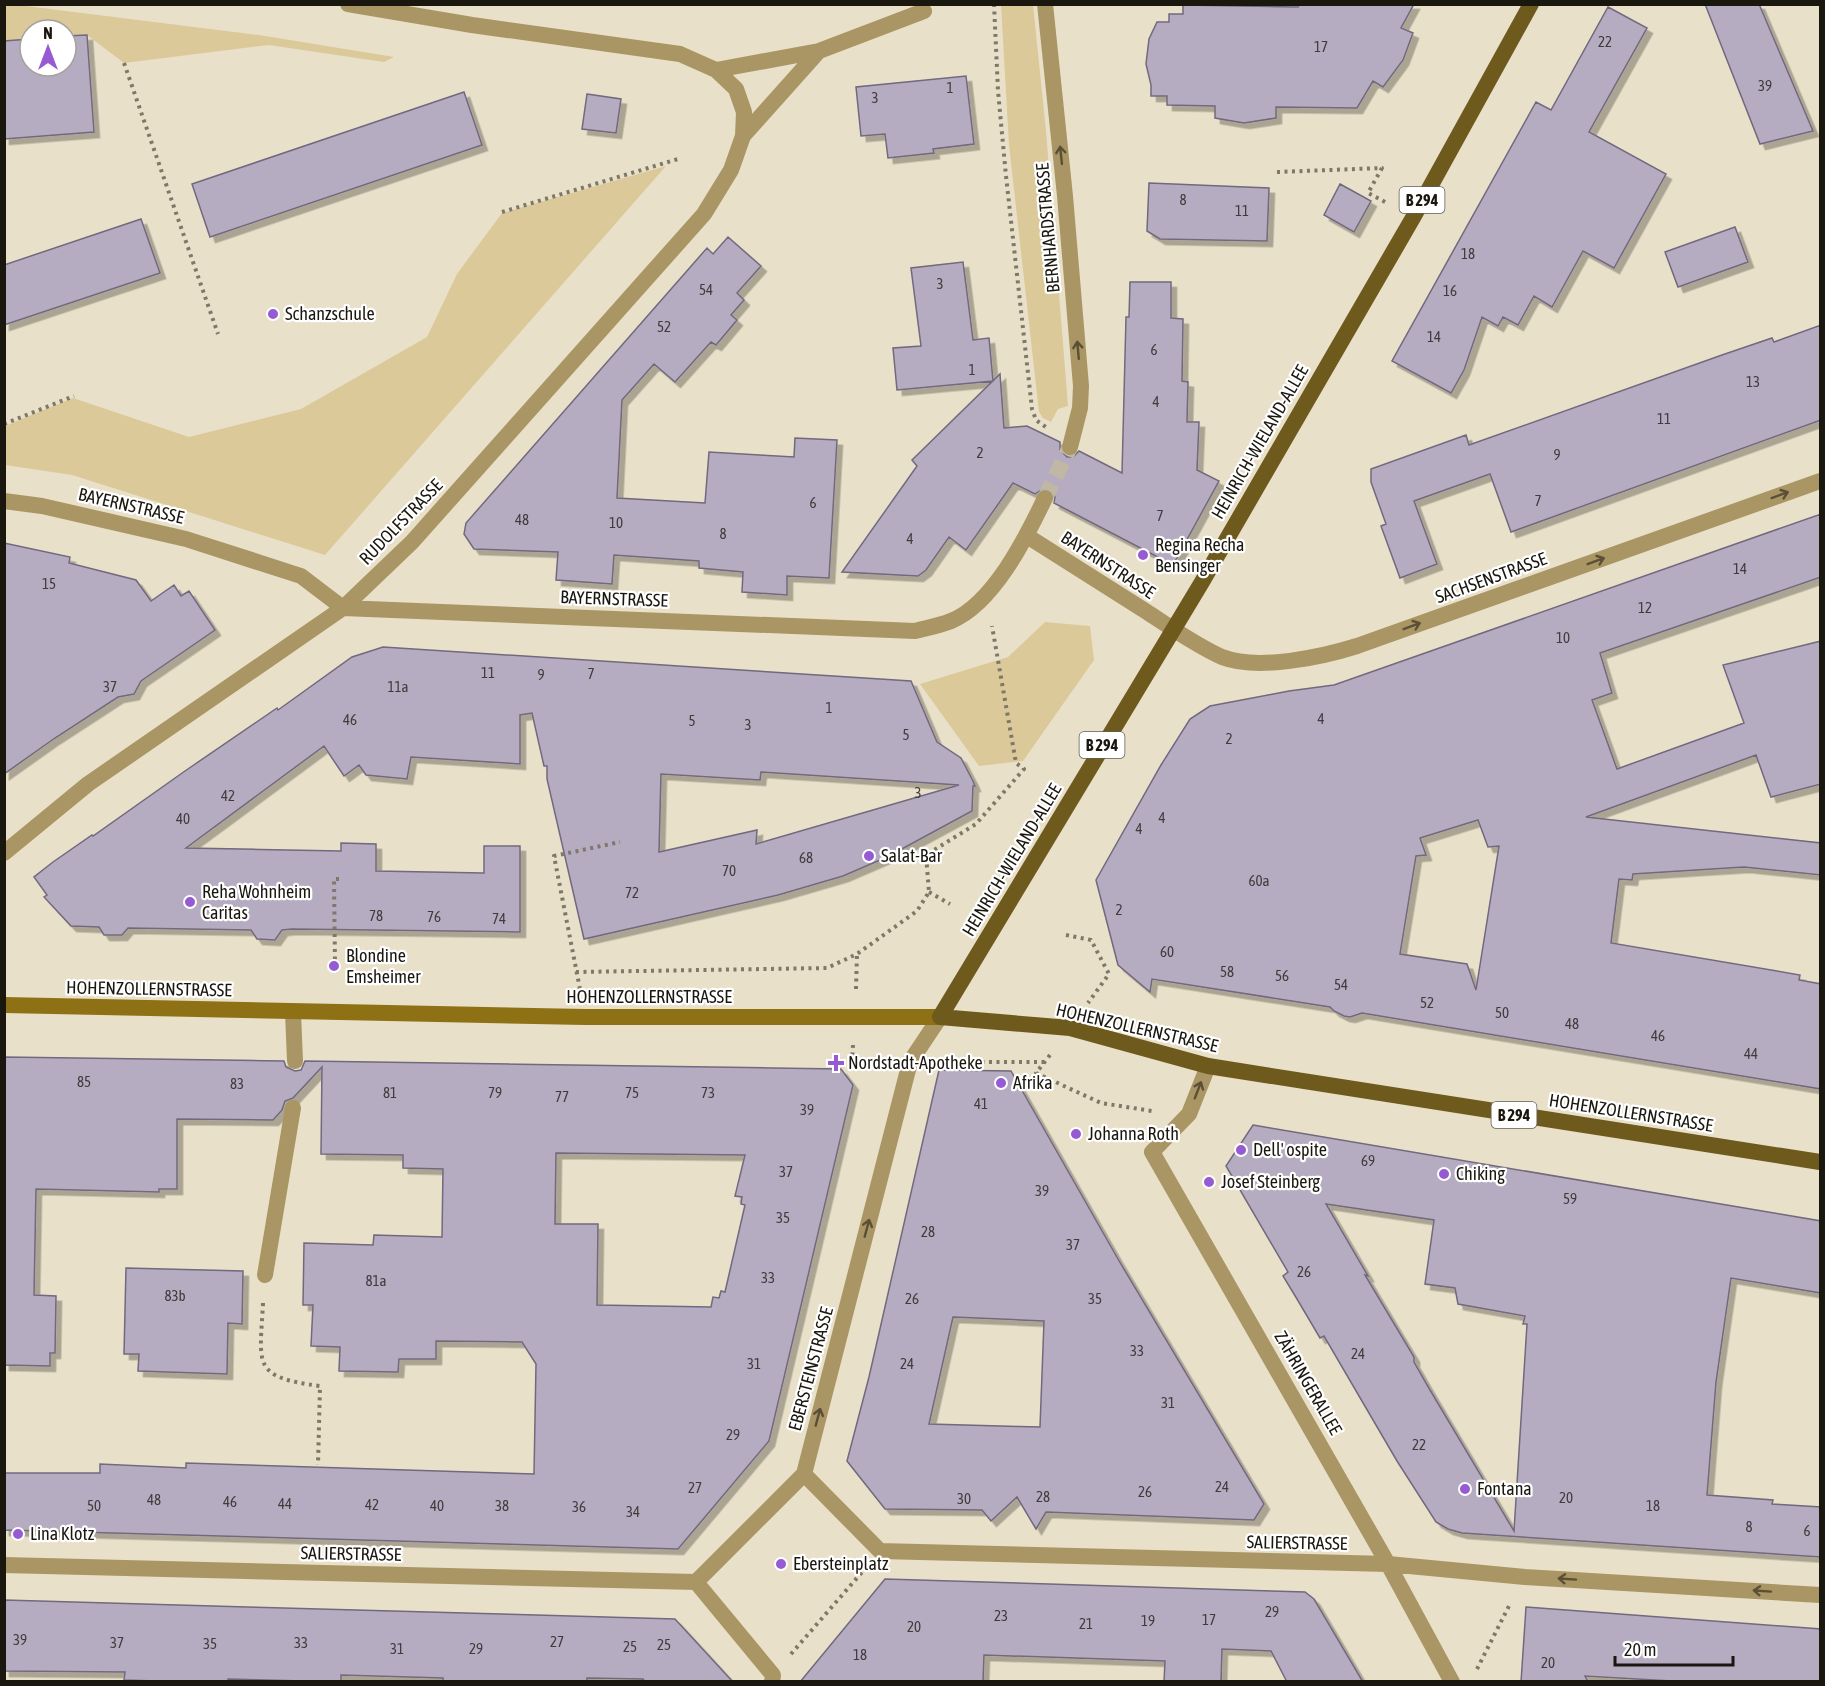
<svg xmlns="http://www.w3.org/2000/svg" width="1825" height="1686" font-family="'Asap Condensed',sans-serif">
<style>
.green{fill:#dbc99a}
.building{fill:#b5acc1;stroke:#71697d;stroke-width:1.5;fill-rule:evenodd;filter:url(#shadow)}
.lines{fill:none;stroke-linecap:round;stroke-linejoin:round}
.minor-tunnel{stroke:#c0b8a4;stroke-width:16;stroke-dasharray:16 8;stroke-linecap:butt}
.path{stroke:#7e7869;stroke-width:4;stroke-dasharray:3 4.5;stroke-linecap:butt}
.service{stroke:#aa9664;stroke-width:16}
.minor{stroke:#aa9664;stroke-width:16}
.secondary{stroke:#8e7115;stroke-width:16}
.primary{stroke:#6f5a1e;stroke-width:16}
.oneway{stroke:#5b5035}
.poi-dot{fill:#965bd2;stroke:#fff;stroke-width:2}
.labels{text-anchor:middle;stroke-width:4.5;stroke-linejoin:round;paint-order:stroke}
.number-label{font-size:15px;fill:#413c3c}
.shield{fill:#fff;stroke:#5f5d57;stroke-width:1.5}
.shield-label{font-size:16px;font-weight:bold;fill:#1a170f}
.street-label{font-size:18px;fill:#1a170f;stroke:#fff}
.poi-label{font-size:18px;fill:#1a170f;stroke:#fff;text-anchor:start}
</style>
<defs>
<filter id="shadow"><feDropShadow dx="5.5" dy="5.5" stdDeviation="0" flood-color="#0004"/></filter>
</defs>
<rect width="100%" height="100%" fill="#e9e0c9"/>
<path class="green" d="M10 4 259 35 394 57 384 62 269 45 124 63 87 35 66 36V30H30V39L5 41V5Z
M1001 5H1033L1046 131 1068 406 1058 409 1051 422 1043 418 1039 412 1009 145Z
M666 166 325 555 72 475 5 465V426L73 398 189 437 301 409 427 337 457 274 502 213Z
M1045 622 1090 626 1094 660 1023 761 979 766 920 684 1008 657Z"/>
<path class="building" d="M1300 4H1414L1401 28 1413 33 1403 60 1383 87 1373 81 1357 108 1276 107V118L1244 123 1215 118V106L1167 105V96H1151V85L1146 64 1149 39 1157 22H1169V14H1183V5L1298 7Z
M1705 4H1759L1813 131 1760 144Z
M1608 7 1647 28 1589 132 1666 174 1614 268 1583 251 1552 307 1534 296 1518 325 1503 317 1498 326 1482 317 1464 370 1451 393 1392 361 1536 102 1551 110Z
M87 35 94 132 4 139V41L30 39V66H66V36Z
M966 76 974 144 933 149 934 153 888 158 885 134 861 136 856 87Z
M464 92 482 145 210 237 192 184Z
M587 94 621 99 616 133 582 129Z
M1149 183 1269 188 1267 241 1160 239 1147 231Z
M1340 184 1371 201 1354 232 1324 215Z
M141 219 160 273 4 325V265Z
M1735 227 1748 262 1678 287 1665 252Z
M728 237 761 266 737 293 744 300 731 315 737 320 716 345 711 342 675 382 654 364 622 400 617 498 705 503 709 452 794 457 795 438 837 440 829 578 787 576V595L742 592 743 572 699 568V561L614 555 612 584 556 580 558 552 474 549 464 534 466 523 707 248 713 254Z
M963 262 973 340 989 338 993 381 897 390 893 348 921 346 911 268Z
M1130 282H1171V318L1183 319 1182 381 1188 382 1187 422H1199L1197 470 1219 481 1173 565 1054 503 1055 497 1050 489 1044 488 1035 494 1013 483 966 550 949 537 926 570 918 576 842 572 917 466 912 460 1000 374 1004 428 1027 426 1060 442V450L1067 457H1073L1079 451 1122 473 1126 317H1129Z
M1821 325V420L1511 532 1490 474 1414 501 1437 564 1400 578 1381 526 1386 524 1371 482V469L1466 435 1469 445 1722 355 1772 338 1774 342Z
M1821 514V577L1600 653 1612 693 1592 700 1617 769 1744 723 1723 665 1821 641V784L1771 797 1756 755 1586 817 1821 843V875L1744 867 1633 874 1632 880 1619 879 1611 943 1800 975 1799 980 1821 984V1089L1362 1013 1350 1017 1344 1016 1334 1011 1330 1007 1152 979 1150 992 1118 965 1096 880 1161 765 1190 719 1210 706 1289 691 1334 685ZM1478 820 1488 847 1499 846 1476 990 1467 964 1400 954 1416 856 1426 855 1420 838Z
M4 543 70 557 69 563 136 580 151 601 174 585 181 596 189 591 215 630 141 681 134 694 118 697 55 738 4 774Z
M383 647 911 681 937 742 961 758 973 781 975 786H973L972 811 887 857 843 876 778 895 584 939 547 779V766H544L532 713 520 715V764L411 757 407 779 366 775 359 765 344 776 324 746 186 848 341 851V843L376 844V871L484 873V846H520V932L292 929 282 930 275 940 257 939 251 930 128 928 122 935H104L99 927 71 926 44 897 47 895 34 877 53 862 92 835 93 836 185 771 277 708 278 710 352 657ZM761 772 959 785 756 844 757 830 659 852 661 774 760 780Z
M4 1057 284 1061 286 1067 295 1071 301 1070 305 1061 841 1069 853 1085 769 1441 678 1549 4 1530V1473H100V1464L186 1468V1463L534 1474 536 1364 522 1342 436 1341V1359H399L398 1372 339 1371 340 1347 311 1346 313 1305H303L304 1243 373 1245 374 1235 442 1237 443 1169 403 1168V1155L321 1154 322 1067 293 1098 285 1101 282 1110 273 1120 177 1119V1189H159V1192L36 1189 34 1295 56 1296 55 1353H50V1366L4 1365ZM556 1153 745 1155 735 1196 742 1197 741 1204 745 1205 725 1292 721 1291 719 1298 713 1297 711 1307 597 1305 598 1224H555Z
M939 1070 1011 1071 1118 1259 1264 1504 1254 1520 1046 1512 1036 1529 1017 1497 991 1521 982 1510 885 1509 847 1461 869 1377ZM953 1317 1044 1321 1040 1427 929 1424Z
M1253 1125 1821 1221V1293L1731 1278 1716 1382 1707 1495 1773 1500 1772 1504 1821 1507V1557L1462 1533 1448 1529 1436 1522 1397 1461 1324 1336 1320 1338 1297 1299 1283 1276 1288 1272 1226 1166ZM1326 1204 1434 1220 1425 1284 1455 1288 1458 1304 1525 1316 1523 1324H1527L1514 1531 1430 1390 1414 1362V1357L1365 1275 1368 1276Z
M126 1268 243 1271 242 1324 228 1323 227 1374 138 1371 139 1354H124Z
M885 1579 1305 1592 1314 1599 1363 1682H1287L1271 1651 1222 1649 1221 1682H1164L1165 1661 984 1655 983 1682H800Z
M4 1600 675 1619 733 1682H645L643 1679 587 1678V1682H443V1678L341 1675V1682L228 1679V1682H188L124 1680 125 1672 4 1671Z
M1526 1607 1821 1629V1682H1690L1585 1676 1588 1682H1521Z"/>
<g class="lines">
<path class="minor-tunnel" d="M1045 498 1070 447"/>
<path class="path" d="M994 4 998 91 1006 176 1032 409 1036 420 1047 428
M124 63 218 334
M1277 172 1382 168 1368 193 1389 204
M502 212 678 159
M4 424 74 396
M929 892 950 904
M1066 935 1091 940 1109 974 1088 1003
M335 967 334 879H339
M576 972 827 968 857 954 917 911 929 892 926 855 976 824 1024 769 1016 763 992 626
M580 989 554 856 620 842
M856 989 857 954
M853 1045 852 1061 882 1062
M1050 1055 1036 1073 1101 1103 1152 1111
M944 1062H1044
M263 1303C260 1365 251 1377 320 1386L318 1465
M791 1654 863 1571
M1477 1669 1510 1604"/>
<path class="service" d="M293 1012 295 1061
M265 1275 293 1108"/>
<path class="minor" d="M348 4 472 25 680 54 716 70 819 51 924 11
M1045 4 1065 196 1081 386 1080 408 1070 447
M743 136 819 51
M4 501 42 506 186 539 301 576 343 608 915 631C926 628 939 626 951 621 993 604 1026 538 1045 498
M1027 536C1067 561 1107 587 1147 612 1170 627 1197 646 1222 657 1258 671 1322 657 1357 646L1820 481
M4 853 88 784 343 608 412 542 704 214 731 170 743 136 744 112 736 89 716 70
M1208 1066 1189 1114 1152 1152 1388 1564 1452 1682
M804 1474 880 1551 1388 1564 1525 1577 1820 1595
M4 1565 696 1582
M696 1582 804 1474 910 1062 940 1017
M696 1582 773 1675 772 1682"/>
<path class="secondary" d="M4 1005 585 1017H940"/>
<path class="primary" d="M1531 4 1414 216 1202 582 940 1017 1070 1028 1208 1066 1820 1162"/>
</g>
<defs><path id="oneway-shaft" d="M-6 0H5M1.5-3L5.5 0L1.5 3" fill="none" stroke-width="1.6" stroke-linecap="round" stroke-linejoin="round" transform="scale(1.5)"/></defs>
<g class="oneway">
<use href="#oneway-shaft" transform="translate(1061 155) rotate(-96)"/>
<use href="#oneway-shaft" transform="translate(1078 350) rotate(-95)"/>
<use href="#oneway-shaft" transform="translate(1780 495) rotate(-20)"/>
<use href="#oneway-shaft" transform="translate(1596 561) rotate(-20)"/>
<use href="#oneway-shaft" transform="translate(1412 626) rotate(-20)"/>
<use href="#oneway-shaft" transform="translate(1198 1090) rotate(-69)"/>
<use href="#oneway-shaft" transform="translate(867 1228) rotate(-75)"/>
<use href="#oneway-shaft" transform="translate(818 1417) rotate(-75)"/>
<use href="#oneway-shaft" transform="translate(1567 1579) rotate(-176)"/>
<use href="#oneway-shaft" transform="translate(1762 1591) rotate(-176)"/>
</g>
<g class="poi-dot">
<circle cx="273" cy="314" r="6"/>
<circle cx="1143" cy="555" r="6"/>
<circle cx="869" cy="856" r="6"/>
<circle cx="190" cy="902" r="6"/>
<circle cx="334" cy="966" r="6"/>
<path d="M833 1054h6v6h6v6h-6v6h-6v-6h-6v-6h6z"/>
<circle cx="1001" cy="1083" r="6"/>
<circle cx="1076" cy="1134" r="6"/>
<circle cx="1241" cy="1150" r="6"/>
<circle cx="1444" cy="1174" r="6"/>
<circle cx="1209" cy="1182" r="6"/>
<circle cx="1465" cy="1489" r="6"/>
<circle cx="18" cy="1534" r="6"/>
<circle cx="781" cy="1564" r="6"/>
</g>
<g class="labels">
<g class="number-label">
<text x="1605" y="47">22</text>
<text x="1321" y="52">17</text>
<text x="1765" y="91">39</text>
<text x="950" y="93">1</text>
<text x="875" y="103">3</text>
<text x="1183" y="205">8</text>
<text x="1242" y="216">11</text>
<text x="1468" y="259">18</text>
<text x="940" y="289">3</text>
<text x="706" y="295">54</text>
<text x="1450" y="296">16</text>
<text x="664" y="332">52</text>
<text x="1434" y="342">14</text>
<text x="1154" y="355">6</text>
<text x="972" y="375">1</text>
<text x="1753" y="387">13</text>
<text x="1156" y="407">4</text>
<text x="1664" y="424">11</text>
<text x="980" y="458">2</text>
<text x="1557" y="460">9</text>
<text x="1538" y="506">7</text>
<text x="813" y="508">6</text>
<text x="1160" y="521">7</text>
<text x="522" y="525">48</text>
<text x="616" y="528">10</text>
<text x="723" y="539">8</text>
<text x="910" y="544">4</text>
<text x="1740" y="574">14</text>
<text x="49" y="589">15</text>
<text x="1645" y="613">12</text>
<text x="1563" y="643">10</text>
<text x="488" y="678">11</text>
<text x="591" y="679">7</text>
<text x="541" y="680">9</text>
<text x="110" y="692">37</text>
<text x="398" y="692">11a</text>
<text x="829" y="713">1</text>
<text x="1321" y="724">4</text>
<text x="350" y="725">46</text>
<text x="692" y="726">5</text>
<text x="748" y="730">3</text>
<text x="906" y="740">5</text>
<text x="1229" y="744">2</text>
<text x="918" y="798">3</text>
<text x="228" y="801">42</text>
<text x="1162" y="823">4</text>
<text x="183" y="824">40</text>
<text x="1139" y="834">4</text>
<text x="806" y="863">68</text>
<text x="729" y="876">70</text>
<text x="1259" y="886">60a</text>
<text x="632" y="898">72</text>
<text x="1119" y="915">2</text>
<text x="376" y="921">78</text>
<text x="434" y="922">76</text>
<text x="499" y="924">74</text>
<text x="1167" y="957">60</text>
<text x="1227" y="977">58</text>
<text x="1282" y="981">56</text>
<text x="1341" y="990">54</text>
<text x="1427" y="1008">52</text>
<text x="1502" y="1018">50</text>
<text x="1572" y="1029">48</text>
<text x="1658" y="1041">46</text>
<text x="1751" y="1059">44</text>
<text x="84" y="1087">85</text>
<text x="237" y="1089">83</text>
<text x="390" y="1098">81</text>
<text x="495" y="1098">79</text>
<text x="632" y="1098">75</text>
<text x="708" y="1098">73</text>
<text x="562" y="1102">77</text>
<text x="981" y="1109">41</text>
<text x="807" y="1115">39</text>
<text x="1368" y="1166">69</text>
<text x="786" y="1177">37</text>
<text x="1042" y="1196">39</text>
<text x="1570" y="1204">59</text>
<text x="783" y="1223">35</text>
<text x="928" y="1237">28</text>
<text x="1073" y="1250">37</text>
<text x="1304" y="1277">26</text>
<text x="768" y="1283">33</text>
<text x="376" y="1286">81a</text>
<text x="175" y="1301">83b</text>
<text x="912" y="1304">26</text>
<text x="1095" y="1304">35</text>
<text x="1137" y="1356">33</text>
<text x="1358" y="1359">24</text>
<text x="754" y="1369">31</text>
<text x="907" y="1369">24</text>
<text x="1168" y="1408">31</text>
<text x="733" y="1440">29</text>
<text x="1419" y="1450">22</text>
<text x="1222" y="1492">24</text>
<text x="695" y="1493">27</text>
<text x="1145" y="1497">26</text>
<text x="1043" y="1502">28</text>
<text x="1566" y="1503">20</text>
<text x="964" y="1504">30</text>
<text x="154" y="1505">48</text>
<text x="230" y="1507">46</text>
<text x="285" y="1509">44</text>
<text x="372" y="1510">42</text>
<text x="94" y="1511">50</text>
<text x="437" y="1511">40</text>
<text x="502" y="1511">38</text>
<text x="1653" y="1511">18</text>
<text x="579" y="1512">36</text>
<text x="633" y="1517">34</text>
<text x="1749" y="1532">8</text>
<text x="1807" y="1536">6</text>
<text x="1272" y="1617">29</text>
<text x="1001" y="1621">23</text>
<text x="1209" y="1625">17</text>
<text x="1148" y="1626">19</text>
<text x="1086" y="1629">21</text>
<text x="914" y="1632">20</text>
<text x="20" y="1645">39</text>
<text x="557" y="1647">27</text>
<text x="117" y="1648">37</text>
<text x="301" y="1648">33</text>
<text x="210" y="1649">35</text>
<text x="664" y="1650">25</text>
<text x="630" y="1652">25</text>
<text x="397" y="1654">31</text>
<text x="476" y="1654">29</text>
<text x="860" y="1660">18</text>
<text x="1548" y="1668">20</text>
</g>
<g class="shield">
<rect x="1399.5" y="187" width="45" height="26" rx="4.5"/>
<rect x="1079.5" y="732" width="45" height="26" rx="4.5"/>
<rect x="1491.5" y="1102" width="45" height="26" rx="4.5"/>
</g>
<g class="shield-label">
<text x="1422" y="206">B 294</text>
<text x="1102" y="751">B 294</text>
<text x="1514" y="1121">B 294</text>
</g>
<g class="street-label">
<text transform="translate(1048 228) rotate(-95)" y="6">BERNHARDSTRASSE</text>
<text transform="translate(1260 442) rotate(-60)" y="6">HEINRICH-WIELAND-ALLEE</text>
<text transform="translate(131 506) rotate(13)" y="6">BAYERNSTRASSE</text>
<text transform="translate(401 522) rotate(-46)" y="6">RUDOLFSTRASSE</text>
<text transform="translate(1108 565) rotate(33)" y="6">BAYERNSTRASSE</text>
<text transform="translate(1491 578) rotate(-20)" y="6">SACHSENSTRASSE</text>
<text transform="translate(614 599) rotate(2)" y="6">BAYERNSTRASSE</text>
<text transform="translate(1012 860) rotate(-59)" y="6">HEINRICH-WIELAND-ALLEE</text>
<text transform="translate(149 989) rotate(1)" y="6">HOHENZOLLERNSTRASSE</text>
<text x="649" y="1003">HOHENZOLLERNSTRASSE</text>
<text transform="translate(1137 1028) rotate(13)" y="6">HOHENZOLLERNSTRASSE</text>
<text transform="translate(1631 1113) rotate(9)" y="6">HOHENZOLLERNSTRASSE</text>
<text transform="translate(811 1369) rotate(-75)" y="6">EBERSTEINSTRASSE</text>
<text transform="translate(1308 1383) rotate(60)" y="6">ZÄHRINGERALLEE</text>
<text transform="translate(1297 1543) rotate(1)" y="6">SALIERSTRASSE</text>
<text transform="translate(351 1554) rotate(1)" y="6">SALIERSTRASSE</text>
</g>
<g class="poi-label">
<text x="285" y="320">Schanzschule</text>
<text x="1155" y="551">Regina Recha<tspan x="1155" dy="21">Bensinger</tspan></text>
<text x="881" y="862">Salat-Bar</text>
<text x="202" y="898">Reha Wohnheim<tspan x="202" dy="21">Caritas</tspan></text>
<text x="346" y="962">Blondine<tspan x="346" dy="21">Emsheimer</tspan></text>
<text x="848" y="1069">Nordstadt-Apotheke</text>
<text x="1013" y="1089">Afrika</text>
<text x="1088" y="1140">Johanna Roth</text>
<text x="1253" y="1156">Dell' ospite</text>
<text x="1456" y="1180">Chiking</text>
<text x="1221" y="1188">Josef Steinberg</text>
<text x="1477" y="1495">Fontana</text>
<text x="30" y="1540">Lina Klotz</text>
<text x="793" y="1570">Ebersteinplatz</text>
</g>
</g>
<rect width="1825" height="1686" fill="none" stroke="#1a170f" stroke-width="12"/>
<g transform="translate(48 48)"><circle r="28" fill="#ffffff" stroke="#a3a29f" stroke-width="1.5"/>
<path d="M0-4.5L10 22L0 15L-10 22Z" fill="#965bd2"/>
<text y="-9" font-size="16" font-weight="bold" text-anchor="middle" fill="#1a170f">N</text>
</g>
<path d="M1615 1656v9h118v-9" fill="none" stroke="#1a170f" stroke-width="3"/>
<text x="1624" y="1656" font-size="18" fill="#1a170f" stroke="#ffffff" stroke-width="4.5" paint-order="stroke">20 m</text>
</svg>
